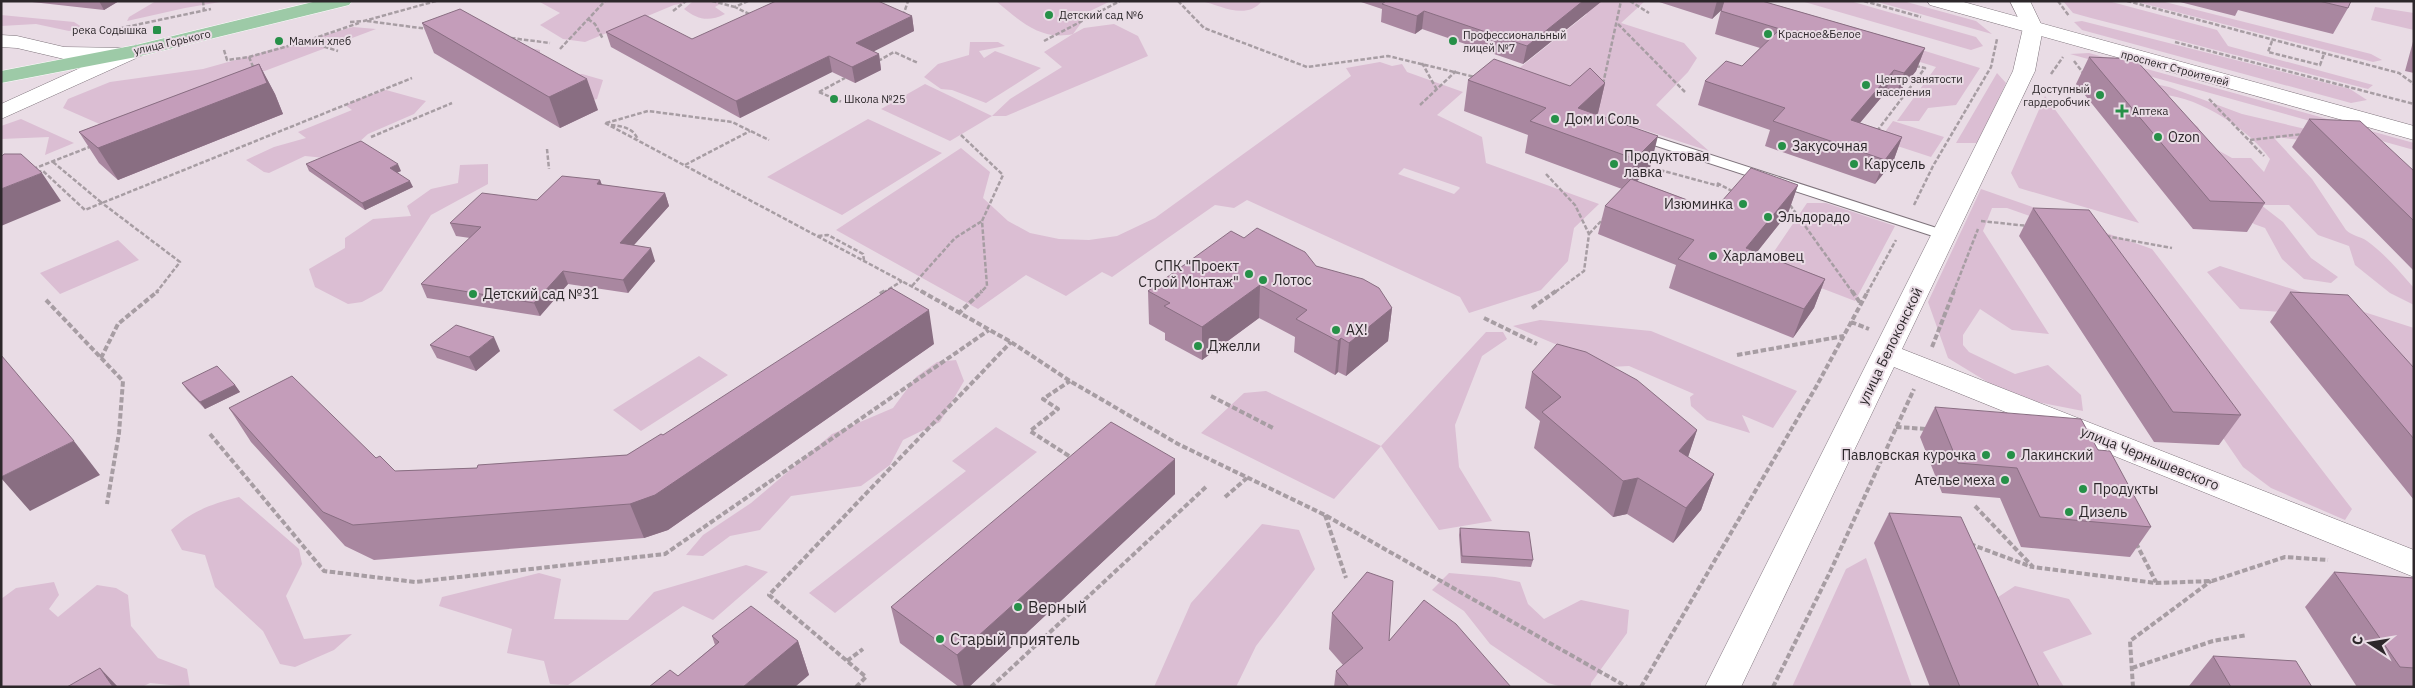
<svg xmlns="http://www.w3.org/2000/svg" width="2415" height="688" font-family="'IBM Plex Sans',sans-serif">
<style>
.green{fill:#dbbed3;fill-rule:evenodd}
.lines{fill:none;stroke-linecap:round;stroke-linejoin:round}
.lane-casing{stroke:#7f747c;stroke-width:2}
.street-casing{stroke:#7f747c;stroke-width:1}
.secondary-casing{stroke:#7f747c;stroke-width:1}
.primary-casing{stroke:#fff;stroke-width:1}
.path-far1{stroke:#a79da3;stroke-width:2.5;stroke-dasharray:4.5 2;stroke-linecap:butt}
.path{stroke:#a79da3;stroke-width:4;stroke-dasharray:5.5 2.5;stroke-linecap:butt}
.lane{fill:#fff;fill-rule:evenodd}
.street{fill:#fff;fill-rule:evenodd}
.secondary{fill:#fff;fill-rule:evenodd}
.primary{fill:#9dcaa7;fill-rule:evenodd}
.wall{fill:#a987a0}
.shaded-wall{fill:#896e82}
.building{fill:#c49dba;stroke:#896e82}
.poi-dot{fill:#269048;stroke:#e9dce5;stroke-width:2}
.labels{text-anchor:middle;stroke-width:4;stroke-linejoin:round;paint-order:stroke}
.far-poi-label{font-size:11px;fill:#2c272a;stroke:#e9dce5;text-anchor:start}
.far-street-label{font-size:11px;fill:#2c272a;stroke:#e9dce5}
.poi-label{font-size:14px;fill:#2c272a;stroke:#e9dce5;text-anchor:start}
.street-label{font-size:14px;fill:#2c272a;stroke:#e9dce5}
.near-poi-label{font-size:16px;fill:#2c272a;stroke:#e9dce5;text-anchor:start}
</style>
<rect width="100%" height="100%" fill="#e9dce5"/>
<path class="green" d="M156 1H226L185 8 127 21 129 17Z
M538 1H725L715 7 725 14C709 22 698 20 684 9L692 2 674 5 585 42 563 39 540 25 560 13Z
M996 1H1111L1090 11 1073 34 1084 28 1114 24 1138 36 1148 56 1006 116H992L950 141 881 109 925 84 992 116 1010 99 1062 67 1044 52 1073 34C1041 41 1020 21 996 1Z
M1201 1H1262C1246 21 1220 5 1201 1Z
M1571 1H1645L1621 23 1684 43 1697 58 1688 72 1656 105 1709 151 1567 105 1469 82 1480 70 1513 73 1587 14Z
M1801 1H1850L1976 37 1983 46 1971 50Z
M1874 1H1903L1976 21 1992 34Z
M2063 1H2108L2217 30 2228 46 2373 85 2368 89 2091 18 2073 13Z
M2133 1H2161L2371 54 2382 60 2373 62Z
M2375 7 2414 13V30L2371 20Z
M1 15 74 22 85 29 69 31 36 24 1 26Z
M2082 21 2350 89 2367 100 2351 103 2082 30 2074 22Z
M353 27 376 29 111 129 63 108 68 99 110 82 203 69Z
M970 42H998L1005 46 979 51 984 58 995 51 1041 68 986 103 952 90 941 89 924 77 938 64 969 55Z
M1909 46 1980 68 1956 105 1928 108 1919 121H1897L1936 67 1901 56Z
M530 48 540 50V57L551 60 557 74H582L603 80 597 99 589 101 579 97 518 56 517 50Z
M2089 53 2414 143V150L2070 54Z
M1380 62 1392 66 1402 64 1407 72 1463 92 1437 115 1482 137 1486 163 1599 204 1574 228 1568 261 1541 290 1469 313 1460 297 1247 200 1234 208 1215 205 1112 277 1102 272 1066 296 1026 275 978 309 836 230 961 148 990 172 983 198 1008 221 1030 233 1059 239 1089 240 1117 236 1155 218 1351 76 1346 68ZM1404 168 1459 187 1460 188 1454 194 1398 174Z
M1997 73 2006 83 1978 143H1956Z
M2122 77 2169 87 2242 114 2314 131 2317 142 2277 137 2275 139 2312 179 2346 230C2352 236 2360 236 2367 241 2385 254 2399 271 2414 288V305L2390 293 2355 265 2349 246 2318 235 2289 205H2261L2283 222 2311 258 2338 277 2331 283 2304 279 2282 259 2265 228 2254 224 2228 198ZM2164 95C2199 97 2250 130 2270 159L2264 172 2251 158H2232L2205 143 2198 127 2178 114Z
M386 90 426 101 414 114 368 134 346 154 325 158 305 156 269 173 264 172 246 160 274 147 306 138 298 132 352 110 345 105 363 97Z
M2045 96 2139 223 2019 188 2011 173Z
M21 119 74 143 45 155 49 137 1 139V126Z
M868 119 942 153 842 215 767 177Z
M1893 121 1944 137 1931 157 1879 140Z
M488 164V184L431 215 382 291 362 302 348 304 315 287 309 269 345 248V238L373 219 411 216 407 206 431 189 458 183 460 165Z
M1981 189 2152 249 2352 509 2345 520 2271 488 2243 467 2084 235 2007 208H1992L1983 231 2049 334 2012 330 1980 309 1963 335V345L1969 352 2015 374 2048 365 2081 395 2083 411 2012 397 1948 358 1928 302Z
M1807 203H1826L1895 226 1855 301 1777 271 1769 259Z
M118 240 139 260 60 294 40 273Z
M2220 266 2414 328V381L2361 318 2240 309 2207 272Z
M1540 320 1651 331 1797 391 1773 428 1742 415 1750 433 1707 420 1691 406 1690 397 1694 394 1629 366 1609 367 1513 326Z
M1486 332H1503L1507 339 1482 356 1455 425 1459 467 1492 521 1439 530 1381 446 1334 499 1201 433 1244 393 1266 391 1381 446Z
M699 356 728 375 641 431 613 410Z
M956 360 964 381 940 422 903 440 890 465 861 486 791 496 760 530 730 536 703 556 686 555 703 535 751 503 832 434 893 408 916 377 937 362Z
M996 427 1037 452 835 613 809 593 966 471 952 461Z
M239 497 299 549 302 564 286 596 304 639 352 634 334 650 295 667 280 664 263 631 215 587 205 555 182 550 171 530C194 510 209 505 239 497Z
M1262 524 1299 530 1315 569 1256 646 1236 687H1154L1191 603Z
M1866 558 1912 687H1792L1846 569Z
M746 565 768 572 713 620 683 606 568 685 550 684 544 661 507 653 512 629 439 606 442 597 539 573 561 579 554 619 628 620 654 592Z
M1449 573 1495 577 1520 582 1528 604 1544 619 1581 600 1629 610 1627 633 1591 683V687H1562L1548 683 1490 644 1464 611 1432 590Z
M54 582 59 595 49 609 58 617 97 585 116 588 128 595 131 626 158 658 187 669 190 687 150 683 142 687H1V599L16 588Z
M2015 586 2069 599 2092 634 2043 652 2064 687H2022L1986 605Z"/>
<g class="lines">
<defs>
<path id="lane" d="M1637 131 1949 232 1951 235 1949 238H1939L1632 138 1630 135 1632 132Z"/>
<path id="street" d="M2010 1H2030L2043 28 2035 71 1902 349 2414 550V577L1894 367 1741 687H1705L2013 71 2023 28Z
M1 35 17 36 64 47 127 48 136 45 143 47 146 51 143 55 1 119V104L102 58 64 59 17 48 1 47Z"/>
<path id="secondary" d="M1927 1H1960L2414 126V140L1930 5Z"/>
<path id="primary" d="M317 1H352L349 5 136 57 1 83V71L136 45Z"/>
</defs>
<use href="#lane" class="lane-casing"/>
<use href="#street" class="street-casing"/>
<use href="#secondary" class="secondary-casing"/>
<use href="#primary" class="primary-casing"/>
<path class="path-far1" d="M203 1 204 11
M712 1 735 7
M748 1 735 7 751 15
M1178 1 1204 28 1307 67 1388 56 1475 77
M1630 1 1649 13
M1864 1 1921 17
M2058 1 2069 16
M2127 1 2399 73 2414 84
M673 11 686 1
M903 16 908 1
M588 19 595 24 603 39
M367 21 428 29
M350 22 364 21 436 1
M1618 24 1685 92
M107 31 211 9
M511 38 550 43
M306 41 359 23
M1044 41 1120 1
M2272 41 2268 52 2320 65 2324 54
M2175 42 2414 104
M560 49 605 1
M224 50 227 60 249 57 254 69
M249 57 306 41 338 51
M878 61 894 52 918 63
M2074 61 2084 74
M1422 63 1437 90
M2051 74 2063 57
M1603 84 1621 1
M819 92 845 78
M819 92 842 102
M2209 99 2264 156
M1420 105 1456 71
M605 123 924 293
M606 123 648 111 732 122 769 140
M611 125C622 126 634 128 638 140
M1877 131 1925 68 1916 66
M961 135 1003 175 982 221 987 286 980 293
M371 137 452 103
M2250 140 2303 134
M547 149 549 169
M53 162 102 203 412 78
M685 165 750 131
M33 169 92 146
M1660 170 1719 186
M37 172 43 171 85 210 102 203 180 262 156 293
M1546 174 1575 205 1589 234 1584 271 1554 293
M1717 183 1732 191
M1790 205 1853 293
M1914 205 1933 166 1991 67 1997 39
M1981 221 2028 226
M1589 234 1604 218
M818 236 828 235 863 254 864 260
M2106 236 2172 248
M912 286 955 238 982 221
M883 293 902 281
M1867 293 1896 240
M1953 293 1978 229"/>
<path class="path" d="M921 291 1011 342 1070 381 1178 444 1325 515 1627 687
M1852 291 1861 304
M880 294 885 291
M46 300 123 381 119 433 107 504
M1532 308 1556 291
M958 314 982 291
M1484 318 1537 344
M1851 322 1869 329
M1932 347 1954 291
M1737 355 1844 336
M101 358 118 324 158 291
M1211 396 1275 429
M1896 427 1927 429
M210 434 324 571 415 582 665 554 989 330
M1069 456 1030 431 1058 409 1043 399 1070 381
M1225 497 1247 478
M1975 506 2033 567 2156 583 2212 581 2285 557 2328 560
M1325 515 1346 578
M2136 543 2156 582
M1970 544 2032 567
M847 661 863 649
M2132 668 2213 641 2247 635
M856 687 866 677 769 595 1011 342
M991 687 1207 486
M1641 687 1816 387 1868 291
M1773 687 1830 572 1914 389
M2133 687 2130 641 2211 581"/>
<use href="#lane" class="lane"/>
<use href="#street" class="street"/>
<use href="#secondary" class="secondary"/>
<use href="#primary" class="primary"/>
</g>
<path class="wall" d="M23 1H119L104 10Z
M1358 1H1602L1523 64 1422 29 1415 34 1381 22 1382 9Z
M1656 1H1762L1925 48 1916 71 1895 97 1885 93 1860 123 1902 137 1893 162 1875 184 1765 146 1770 130 1698 105 1705 81 1742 66 1760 48 1715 34 1721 10 1712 19Z
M2176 1H2351L2348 8 2333 34 2238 10 2235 16Z
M912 16 914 31 873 51 879 54 881 70 855 83 832 72 740 118 611 47 606 32 692 39Z
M422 23 598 110 560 128 434 53Z
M2414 38V73L2405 71Z
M2089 57 2265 203 2247 232 2193 229 2076 84Z
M259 64 275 94 283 114 118 180 99 163 79 132Z
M1468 80 1570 86 1605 83 1598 113 1597 115 1650 168 1637 181 1714 210 1798 185 1788 213 1757 252 1825 279 1814 308 1793 338 1669 288 1676 265 1598 234 1605 206 1622 189 1525 153 1528 135 1464 111Z
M2309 119 2414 171V271L2292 147Z
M306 164 401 171 397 173 413 187 365 210 309 171Z
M600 180 602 185 665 193 669 206 634 245 655 261 628 293 568 284 540 316 427 298 421 284 470 238 456 236 450 223 537 200Z
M2033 208 2241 415 2219 445 2154 442 2019 236Z
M1244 238 1316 266 1392 308 1388 341 1346 376 1338 372 1335 375 1294 352 1295 337 1259 318 1202 360 1165 340V333L1149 324 1148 291Z
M2290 292 2414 368V500L2270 322Z
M934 344 668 530 644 538 374 560 345 546 251 442 229 408 376 458 395 471 477 468 627 455 663 435Z
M430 345 500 351 476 371 437 358Z
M1532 372 1697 430 1688 457 1714 474 1701 510 1673 543 1627 514 1613 517 1534 448 1540 421 1525 408Z
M182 383 235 385 240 392 205 409 187 390Z
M1935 407 2098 450 2151 527 2130 557 2021 547 2000 498 1942 493 1920 437Z
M1175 459V494L969 687H959L900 643 891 607Z
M1889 513 2039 687H1930L1874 543Z
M1460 528 1533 560 1531 567 1461 563 1459 535Z
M2334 572 2414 578V687H2357L2305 607Z
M1332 613 1389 641 1511 687H1334L1336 671 1343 665 1329 649Z
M712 636 798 641 809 675 678 676 715 645Z
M2213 656 2312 687H2189V686Z"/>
<path class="shaded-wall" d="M99 1H119L104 10Z
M1583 1H1602L1523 64 1527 46Z
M1717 1H1731L1712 19Z
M1424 11 1422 29 1415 34 1417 16Z
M912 16 914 31 859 59 856 43Z
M1925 48 1916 71 1895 97 1904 73Z
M879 54 881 70 855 83 852 67Z
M829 56 832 72 740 118 736 101Z
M259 64 275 94 283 114 118 180 98 148Z
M1894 70 1885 93 1842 144 1851 120Z
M587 79 598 110 560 128 549 97Z
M1605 83 1598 113 1573 137 1578 108Z
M1658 136 1650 168 1627 191 1635 159Z
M1902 137 1893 162 1875 184 1885 160Z
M398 164 401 171 393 174 390 168Z
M42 173 61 201 1 226V189Z
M600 180 605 193 597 184Z
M410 181 413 187 365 210 362 203Z
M1798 185 1788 213 1737 277 1746 248Z
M665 193 669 206 624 256 620 243Z
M651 248 655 261 628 293 623 280Z
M563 271 568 284 540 316 534 303Z
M1825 279 1814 308 1793 338 1804 309Z
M1260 285 1259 318 1202 360V327Z
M1392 308 1388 341 1346 376 1349 343Z
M929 310 934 344 668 530 644 538 630 504Z
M494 337 500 351 476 371 469 357Z
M1341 338 1338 372 1335 375 1338 341Z
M235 385 240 392 205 409 200 402Z
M1697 430 1685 466 1679 451Z
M74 441 100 475 30 511 1 478V477Z
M1175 459V494L969 687H964L957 655Z
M1714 474 1701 510 1673 543 1686 508Z
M1638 478 1627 514 1613 517 1623 481Z
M798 641 809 675 795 687H743Z
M100 668 118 687H113Z"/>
<path class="building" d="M776 1H878L912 16 856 43 879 54 852 67 829 56 736 101 606 32 645 15 692 39Z
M1386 1H1583L1527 46 1424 11 1417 16 1382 4Z
M1724 1H1762L1925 48 1904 73 1894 70 1851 120 1902 137 1885 160 1773 121 1785 108 1705 81 1726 61 1742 66 1780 29 1721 11Z
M2319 1H2351L2348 8Z
M460 9 587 79 549 97 422 23Z
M2089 57 2135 59 2265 203 2210 201Z
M1494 59 1570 86 1590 68 1605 83 1578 108 1658 136 1635 159 1530 121 1546 108 1468 80Z
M259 64 267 83 98 148 79 132Z
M2309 119 2360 121 2414 171V221Z
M361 141 398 164 390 168 410 181 362 203 306 164Z
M4 154H21L42 173 1 189V157Z
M1751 168 1798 185 1746 248 1825 279 1804 309 1678 259 1694 240 1605 206 1631 179 1714 210Z
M562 176 600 180 597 184 665 193 620 243 651 248 623 280 563 271 534 303 421 284 481 227 450 223 482 193 537 200Z
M2033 208 2089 210 2241 415 2173 412Z
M1257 228 1305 252 1316 266 1363 279 1379 288 1392 308 1349 343 1341 338 1338 341 1296 319 1307 310 1260 285 1202 327 1164 306 1170 303 1148 291 1231 231 1244 238Z
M891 288 929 310 655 495 630 504 353 525 323 512 229 408 292 376 376 458 380 456 395 471 477 468 478 465 627 455 661 434 663 435Z
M2290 292 2348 295 2414 368V439Z
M456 325 494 337 469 357 430 345Z
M1557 344 1586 352 1637 380 1697 430 1679 451 1714 474 1686 508 1638 478 1623 481 1542 412 1561 397 1532 372Z
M1 355 74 441 1 477Z
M217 366 235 385 200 402 182 383Z
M1935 407 2081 419 2098 450 2110 451 2151 527 2040 517 2017 468 1958 463Z
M1111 422 1175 459 957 655 891 607Z
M1889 513 1961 517 2039 687H1960Z
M1460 528 1529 532 1533 560 1462 556Z
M1367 572 1393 581 1389 641 1424 600 1456 624 1511 687H1349L1336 671 1363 648 1332 613Z
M2334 572 2414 578V668L2400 667Z
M751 606 798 641 743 687H649L670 670 678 676 719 642 712 636Z
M2213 656 2296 661 2312 687H2231Z
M100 668 113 687H67Z"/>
<g class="poi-dot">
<circle cx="1049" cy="15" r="5"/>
<rect x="152" y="25" width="10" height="10" rx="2.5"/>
<circle cx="1768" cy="34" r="5"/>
<circle cx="279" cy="41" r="5"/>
<circle cx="1453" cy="41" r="5"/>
<circle cx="1866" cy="85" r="5"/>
<circle cx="2100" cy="95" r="5"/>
<circle cx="834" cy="99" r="5"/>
<path d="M2119.5 103.5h5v5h5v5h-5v5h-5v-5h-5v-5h5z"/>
<circle cx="1555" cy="119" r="5"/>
<circle cx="2158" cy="137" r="5"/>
<circle cx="1782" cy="146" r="5"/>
<circle cx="1614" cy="164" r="5"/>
<circle cx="1854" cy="164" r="5"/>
<circle cx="1743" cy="204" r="5"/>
<circle cx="1768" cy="217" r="5"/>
<circle cx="1713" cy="256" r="5"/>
<circle cx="1249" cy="274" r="5"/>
<circle cx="1263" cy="280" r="5"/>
<circle cx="473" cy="294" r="5"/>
<circle cx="1336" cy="330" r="5"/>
<circle cx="1198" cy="346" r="5"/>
<circle cx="1986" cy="455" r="5"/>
<circle cx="2011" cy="455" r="5"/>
<circle cx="2005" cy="480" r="5"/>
<circle cx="2083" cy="489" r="5"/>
<circle cx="2069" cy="512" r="5"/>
<circle cx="1018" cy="607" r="5"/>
<circle cx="940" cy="639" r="5"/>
</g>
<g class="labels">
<g class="far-poi-label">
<text x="1059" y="19">Детский сад №6</text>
<text x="147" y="34" text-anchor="end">река Содышка</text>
<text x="1778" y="38">Красное&amp;Белое</text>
<text x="1463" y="39">Профессиональный<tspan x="1463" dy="13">лицей №7</tspan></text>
<text x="289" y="45">Мамин хлеб</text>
<text x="1876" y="83">Центр занятости<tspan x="1876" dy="13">населения</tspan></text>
<text x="2090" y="93" text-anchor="end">Доступный<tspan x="2090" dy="13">гардеробчик</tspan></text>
<text x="844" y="103">Школа №25</text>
<text x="2132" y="115">Аптека</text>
</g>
<g class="far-street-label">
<text transform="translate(172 42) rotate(-13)" y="4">улица Горького</text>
<text transform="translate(2175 68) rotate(15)" y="4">проспект Строителей</text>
</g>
<g class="poi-label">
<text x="1565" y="124">Дом и Соль</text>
<text x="2168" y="142">Ozon</text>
<text x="1792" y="151">Закусочная</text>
<text x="1624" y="161">Продуктовая<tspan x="1624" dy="16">лавка</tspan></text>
<text x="1864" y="169">Карусель</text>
<text x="1733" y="209" text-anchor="end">Изюминка</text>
<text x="1778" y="222">Эльдорадо</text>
<text x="1723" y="261">Харламовец</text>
<text x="1239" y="271" text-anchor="end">СПК "Проект<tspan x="1239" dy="16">Строй Монтаж"</tspan></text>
<text x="1273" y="285">Лотос</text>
<text x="483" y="299">Детский сад №31</text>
<text x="1346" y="335">АХ!</text>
<text x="1208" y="351">Джелли</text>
<text x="1976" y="460" text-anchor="end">Павловская курочка</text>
<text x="2021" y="460">Лакинский</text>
<text x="1995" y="485" text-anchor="end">Ателье меха</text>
<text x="2093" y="494">Продукты</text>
<text x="2079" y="517">Дизель</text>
</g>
<g class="street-label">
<text transform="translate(1890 346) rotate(-64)" y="5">улица Белоконской</text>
<text transform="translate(2150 458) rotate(22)" y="5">улица Чернышевского</text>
</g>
<g class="near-poi-label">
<text x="1028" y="613">Верный</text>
<text x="950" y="645">Старый приятель</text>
</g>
</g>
<rect width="2415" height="688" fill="none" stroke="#2c272a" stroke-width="5"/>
<g transform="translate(2370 643) rotate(282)" stroke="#e9dce5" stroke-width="4" paint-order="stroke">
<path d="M0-4L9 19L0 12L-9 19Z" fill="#2c272a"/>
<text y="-8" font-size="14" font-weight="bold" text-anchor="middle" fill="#2c272a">С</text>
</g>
</svg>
